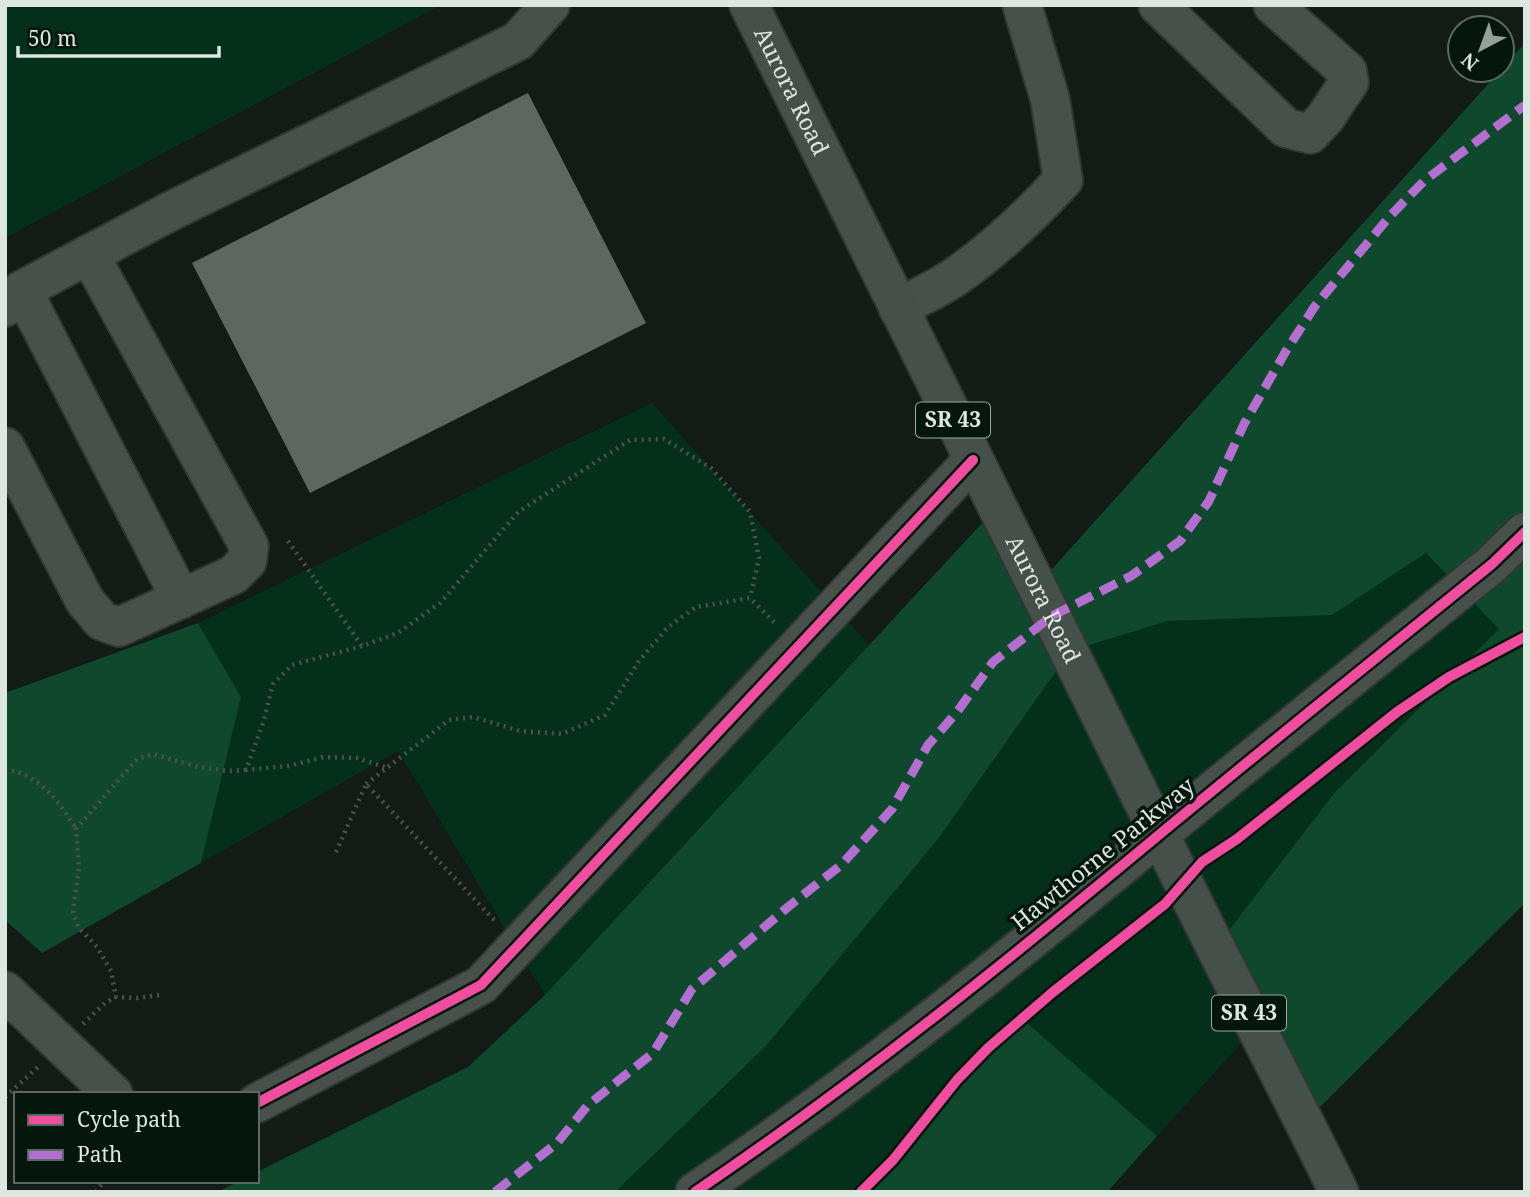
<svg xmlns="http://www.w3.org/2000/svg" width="1530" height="1197" font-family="'Noto Serif',serif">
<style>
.green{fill:#042f1b}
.forest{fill:#0f482c}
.building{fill:#5e6661}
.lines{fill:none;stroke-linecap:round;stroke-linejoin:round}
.minor-casing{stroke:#303632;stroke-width:42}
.major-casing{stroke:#303632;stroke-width:42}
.path{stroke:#4e5350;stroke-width:4.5;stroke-dasharray:2 5;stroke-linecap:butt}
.minor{stroke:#48504b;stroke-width:38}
.major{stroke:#445049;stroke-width:38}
.quiet{stroke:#b36fd0;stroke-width:9;stroke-dasharray:18 9;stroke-linecap:butt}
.cycleway-casing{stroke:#05160d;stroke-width:15}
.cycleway{stroke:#ef4d9e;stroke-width:10}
.labels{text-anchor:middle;stroke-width:7;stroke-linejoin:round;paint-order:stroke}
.shield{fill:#05160d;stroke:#9ca8a0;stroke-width:2}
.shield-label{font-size:21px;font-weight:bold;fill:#dce7df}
.street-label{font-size:23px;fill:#dce7df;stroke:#05160d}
</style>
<rect width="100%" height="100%" fill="#121b16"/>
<path class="green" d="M5 5H441L5 238Z
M1525 43V900L1262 1020 1107 1192H387L1043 579Z
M652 403 869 645 545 995 398 751 201 863 241 697 198 623Z"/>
<path class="forest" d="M1525 43V903L1305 1122 1216 947 1336 791 1499 629 1426 553 1332 615 1167 621 1070 651 938 839 765 1047 615 1192H218L239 1181H257V1172L468 1067 545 995 997 507 1043 579Z
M198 623 241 697 201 863 42 953 5 920V693Z
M1021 1018 1157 1136 1107 1192H861C919 1138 959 1068 1021 1018Z"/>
<path class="building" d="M528 93 646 323 310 493 192 263Z"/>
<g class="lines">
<defs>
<path id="minor" d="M1158 5 1286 128 1310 134 1325 118 1349 82 1347 71 1273 5
M22 290 181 599
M5 307 22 290 171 211 518 41 550 5
M898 308C917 298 937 289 955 277 995 249 1030 216 1063 180L1050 99 1022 5
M5 447 85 601 102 621 119 627 233 575 247 561 249 546 89 254
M5 991 113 1094
M257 1103 481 985 973 460
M695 1192C858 1082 1010 959 1160 834 1270 743 1381 654 1492 564L1525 532"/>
<g id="major">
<path id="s1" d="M749 5C893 298 1039 590 1183 882 1234 986 1288 1088 1339 1192"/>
</g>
</defs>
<use href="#minor" class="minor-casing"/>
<use href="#major" class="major-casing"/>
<path class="path" d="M288 541 362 646 398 633 440 603 518 512 630 440 664 439 711 468 750 512 759 558 750 598
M362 646 292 665 273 684 263 723 246 770 289 766 323 757 357 758 387 768
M5 769C41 776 58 800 76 829
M366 784 449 720 473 717 520 731 562 734 605 715 639 661 668 627 696 607 750 598 777 625
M336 852 366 784 497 923
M159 995 137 998 116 997 111 971 97 947 78 927 73 911 79 868 76 829 137 759 153 754 198 767 229 771 246 770
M83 1024 105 1003 116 997
M5 1097 38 1067
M96 1192 104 1181"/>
<use href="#minor" class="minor"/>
<use href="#major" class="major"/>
<path class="quiet" d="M495 1192 557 1143 588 1105 653 1053 692 989 788 907 841 865 892 809 928 745 957 712 993 662 1052 616 1131 576 1180 541 1209 501 1244 424 1286 351 1315 306 1390 216 1424 181 1525 105"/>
<defs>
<path id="cycleway" d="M257 1103 481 985 973 460
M695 1192C858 1082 1010 959 1160 834 1270 743 1381 654 1492 564L1525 532
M861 1192 893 1160 957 1080 988 1048 1053 992 1165 904 1202 862 1237 839 1397 712 1449 677 1525 637"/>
</defs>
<use href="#cycleway" class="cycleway-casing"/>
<use href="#cycleway" class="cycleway"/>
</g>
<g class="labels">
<g class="shield">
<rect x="916" y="402.5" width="74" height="35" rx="5"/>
<rect x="1212" y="995.5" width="74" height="35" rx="5"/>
</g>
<g class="shield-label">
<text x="953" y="427">SR 43</text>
<text x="1249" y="1020">SR 43</text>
</g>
<g class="street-label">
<text dy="8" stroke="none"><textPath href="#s1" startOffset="96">Aurora Road</textPath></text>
<text dy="8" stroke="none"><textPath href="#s1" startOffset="663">Aurora Road</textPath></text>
<text transform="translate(1103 854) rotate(-39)" y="8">Hawthorne Parkway</text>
</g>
</g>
<rect width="1530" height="1197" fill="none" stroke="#dce7df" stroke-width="14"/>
<rect x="14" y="1092" width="245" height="91" fill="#05160d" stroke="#5b6a61" stroke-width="2"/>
<rect x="28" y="1115" width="35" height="10" fill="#ef4d9e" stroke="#5b6a61" stroke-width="2"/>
<text x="77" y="1127" font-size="21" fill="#dce7df">Cycle path</text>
<rect x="28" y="1150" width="35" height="10" fill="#b36fd0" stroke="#5b6a61" stroke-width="2"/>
<text x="77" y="1162" font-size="21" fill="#dce7df">Path</text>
<g transform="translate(1481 49) rotate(221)"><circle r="33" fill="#05160d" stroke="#5b6a61" stroke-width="2"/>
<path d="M0-5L12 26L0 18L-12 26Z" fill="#95a099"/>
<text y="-10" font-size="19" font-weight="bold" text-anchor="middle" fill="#dce7df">N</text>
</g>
<path d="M18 46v10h201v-10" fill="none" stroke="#dce7df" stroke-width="3.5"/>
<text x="28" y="46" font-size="21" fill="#dce7df" stroke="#05160d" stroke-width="5" paint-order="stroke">50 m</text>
</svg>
